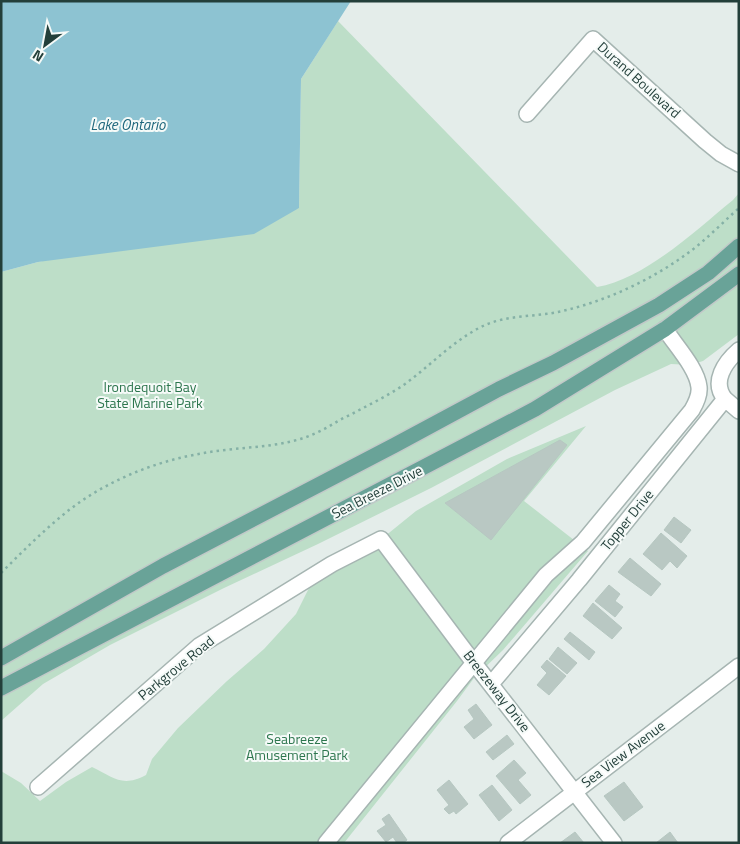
<svg xmlns="http://www.w3.org/2000/svg" width="740" height="844" font-family="'Titillium Web',sans-serif">
<style>
.green{fill:#bddec8}
.water{fill:#8dc3d2}
.building{fill:#b9c8c3;stroke:#b6c7c1}
.lines{fill:none;stroke-linecap:round;stroke-linejoin:round}
.minor-casing{stroke:#a6b5b2;stroke-width:18}
.major-casing{stroke:#c1c9c8;stroke-width:18}
.path{stroke:#85b1a6;stroke-width:2.5;stroke-dasharray:2.5 4;stroke-linecap:butt}
.minor{stroke:#fff;stroke-width:15}
.major{stroke:#69a398;stroke-width:15}
.labels{text-anchor:middle;stroke-width:4;stroke-linejoin:round;paint-order:stroke}
.street-label{font-size:14px;fill:#233f3a;stroke:#f5faf8}
.park-label{font-size:14px;fill:#2d764e;stroke:#f5faf8}
.water-label{font-size:15px;font-style:italic;fill:#1d667c;stroke:#f5faf8}
</style>
<rect width="100%" height="100%" fill="#e4edea"/>
<path class="green" d="M338 21 597 287C645 279 696 230 733 200L739 193V334L703 361 690 365 671 364 615 390 431 488 318 544 224 588 110 645 43 684 1 721V272L38 262 299 208 301 79Z
M586 426 524 501 588 551 503 650 474 678 457 701 344 843H1V771L21 783 40 801 66 782 92 767C113 777 122 788 146 775L152 759 178 728 227 681 264 649 296 614 310 586 327 561 358 542 379 541 416 511 507 459Z"/>
<path class="water" d="M1 1H351L301 79 299 208 254 234 38 262 1 272Z"/>
<path class="building" d="M560 440 567 445 491 540 445 503Z
M674 517 691 530 681 543 664 530Z
M661 533 687 556 677 568 670 561 662 570 643 554Z
M630 558 661 584 651 596 618 572Z
M609 585 620 594 615 601 623 607 615 617 595 601Z
M593 603 622 628 612 639 583 616Z
M570 632 595 652 589 660 564 639Z
M558 647 577 663 567 674 549 659Z
M547 660 566 676 549 695 537 685 547 673 541 667Z
M476 704 492 725 474 739 464 727 474 719 468 710Z
M507 735 514 744 493 760 486 752Z
M514 760 526 773 518 780 531 795 520 804 496 776Z
M449 780 468 804 456 814 454 811 449 814 444 809 449 805 437 790Z
M624 782 643 807 624 821 604 796Z
M492 785 512 810 499 821 479 795Z
M389 814 407 840 403 843H397L393 837 386 842 377 831 386 825 382 819Z
M575 832 584 843H560Z
M670 832 678 843H656Z"/>
<g class="lines">
<defs>
<path id="minor" d="M527 114 593 39 705 141 721 154 739 164
M725 399 739 411
M491 684 579 580 725 399C711 382 725 362 739 350
M38 787 199 646 332 564 381 539 474 663 614 843
M326 843 546 575 583 542 692 410C696 403 700 395 699 387 697 368 675 345 665 329
M508 843 739 666"/>
<path id="major" d="M1 658 163 566 395 445 499 389 553 363 659 305 708 273 739 246
M1 688 535 409 665 329 739 274"/>
</defs>
<use href="#minor" class="minor-casing"/>
<use href="#major" class="major-casing"/>
<path class="path" d="M1 573C23 551 45 529 69 510 108 480 156 461 204 453 241 446 282 449 316 433 328 428 338 420 350 415 368 405 388 396 405 384 431 365 454 340 483 326 506 315 533 317 558 312 604 302 650 281 688 253 706 240 722 223 739 208"/>
<use href="#minor" class="minor"/>
<use href="#major" class="major"/>
</g>
<g class="labels">
<g class="street-label">
<text transform="translate(639 80) rotate(42)" y="5">Durand Boulevard</text>
<text transform="translate(377 492) rotate(-27)" y="5">Sea Breeze Drive</text>
<text transform="translate(627 520) rotate(-51)" y="5">Topper Drive</text>
<text transform="translate(176 668) rotate(-39)" y="5">Parkgrove Road</text>
<text transform="translate(497 691) rotate(52)" y="5">Breezeway Drive</text>
<text transform="translate(623 754) rotate(-37)" y="5">Sea View Avenue</text>
</g>
<g class="park-label">
<text x="150" y="392">Irondequoit Bay<tspan x="150" dy="16">State Marine Park</tspan></text>
<text x="297" y="744">Seabreeze<tspan x="297" dy="16">Amusement Park</tspan></text>
</g>
<g class="water-label">
<text x="128" y="130">Lake Ontario</text>
</g>
</g>
<rect width="740" height="844" fill="none" stroke="#233f3a" stroke-width="5"/>
<g transform="translate(45 45) rotate(212)" stroke="#f5faf8" stroke-width="4" paint-order="stroke">
<path d="M0-4L9 19L0 12L-9 19Z" fill="#233f3a"/>
<text y="-8" font-size="14" font-weight="bold" text-anchor="middle" fill="#233f3a">N</text>
</g>
</svg>
